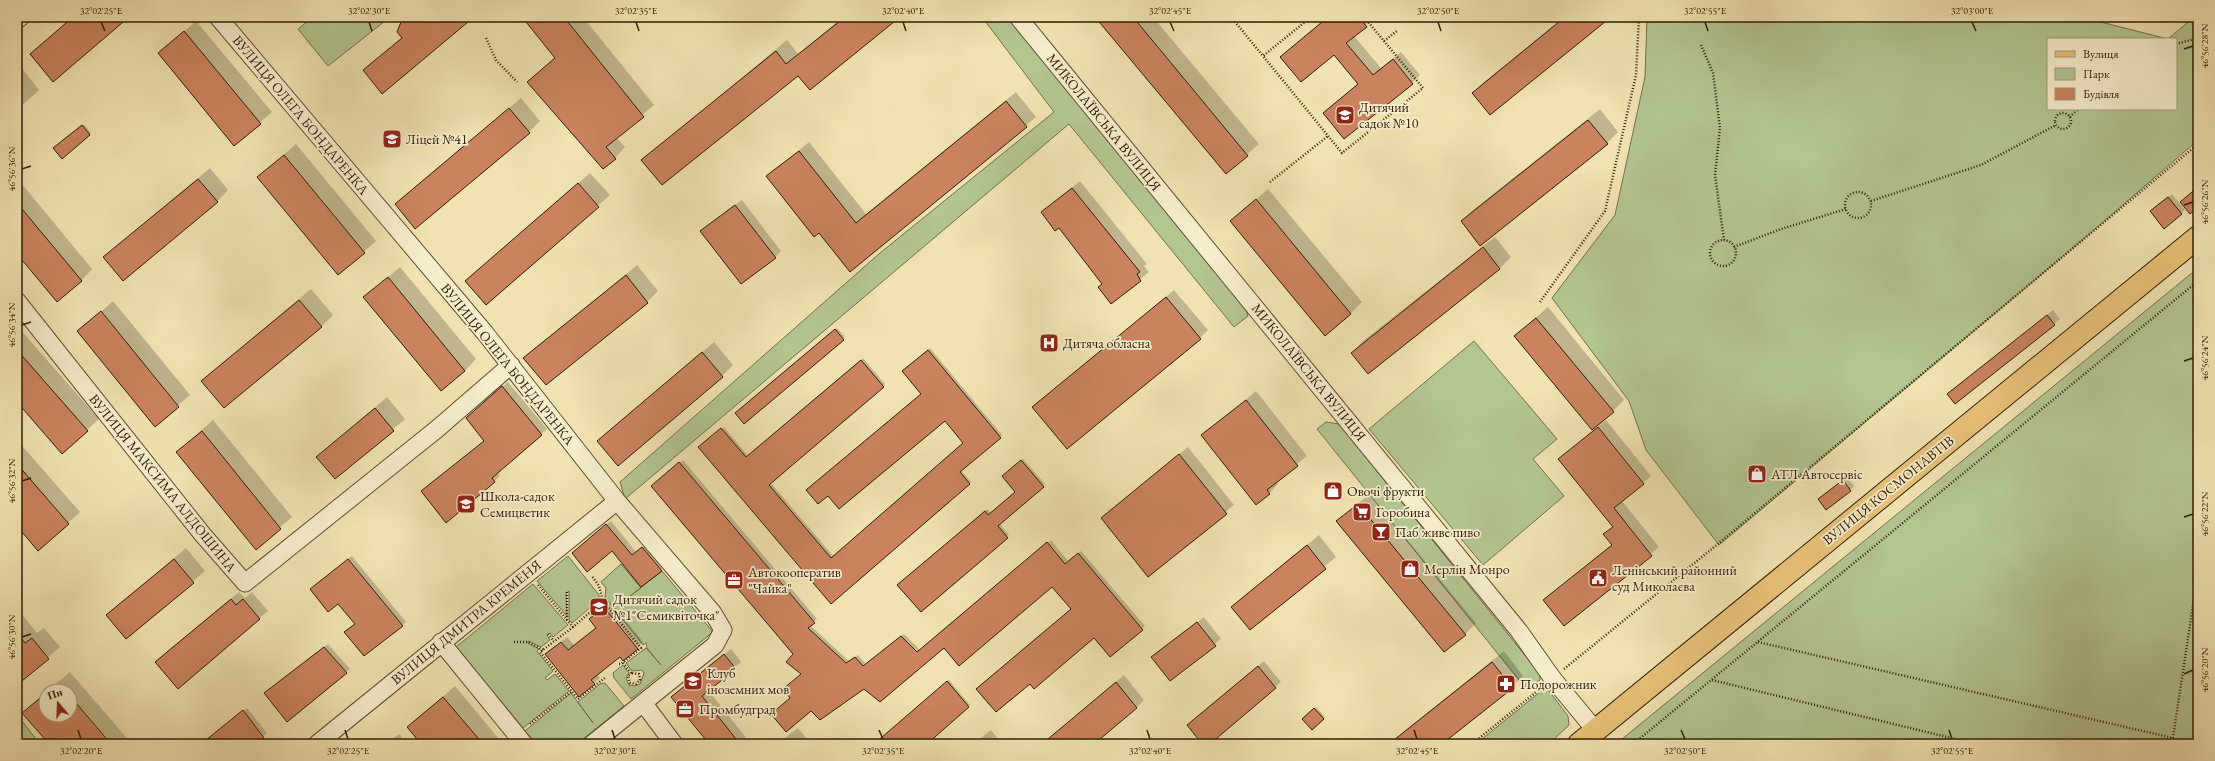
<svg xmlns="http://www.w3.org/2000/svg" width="2215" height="761" font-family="'EB Garamond',serif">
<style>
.green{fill:#b3c591;stroke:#72714c}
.shadow{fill:#0003}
.building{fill:#ca835e;stroke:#311d08}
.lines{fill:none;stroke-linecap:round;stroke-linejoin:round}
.minor-casing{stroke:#614e32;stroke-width:19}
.major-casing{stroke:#311d08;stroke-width:24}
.path{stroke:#311d08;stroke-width:2.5;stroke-dasharray:1 2;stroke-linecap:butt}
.minor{stroke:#f6edcc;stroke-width:17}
.major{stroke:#e8c278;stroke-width:22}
.tram{stroke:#311d08;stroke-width:1}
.ticks{fill:none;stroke:#311d08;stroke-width:1.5}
.labels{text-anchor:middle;stroke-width:3.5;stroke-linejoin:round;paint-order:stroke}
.poi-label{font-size:14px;fill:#311d08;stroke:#f6edcc;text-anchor:start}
.street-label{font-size:14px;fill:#311d08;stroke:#f6edcc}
.neatline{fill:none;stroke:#311d08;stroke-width:1.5}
.ticks-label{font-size:10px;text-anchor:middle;fill:#311d08}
</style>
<rect width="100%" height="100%" fill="#f1e3b1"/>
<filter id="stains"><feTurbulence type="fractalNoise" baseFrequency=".005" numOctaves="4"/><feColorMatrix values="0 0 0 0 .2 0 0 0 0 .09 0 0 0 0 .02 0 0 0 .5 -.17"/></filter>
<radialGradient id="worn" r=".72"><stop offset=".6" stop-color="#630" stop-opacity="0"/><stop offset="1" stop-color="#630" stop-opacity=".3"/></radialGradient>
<path class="green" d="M313 17H382L385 21 328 66 298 29Z
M982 17H1007L1246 308 1248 316 1234 327 1069 124 625 499 620 482 880 253 1054 112Z
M1647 17H2081L2168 39H2048V109H2176V39H2168L2194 17H2198V140L2087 236 1719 545 1646 450 1629 401 1552 298 1615 215 1645 77Z
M2198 268V744H1616Z
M1474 341 1557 439 1533 459 1564 496 1483 565 1369 429Z
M1326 422 1339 424 1540 674V680L1527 690 1317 429Z
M568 556 599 595V600L572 623 569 620V591L566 593 567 616 537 581Z
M621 564 641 588 621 603 662 571 713 632 631 699 614 678 613 673 623 665 629 673 626 678 629 685 635 686 640 684 644 673 642 670 632 671 626 663 646 648 661 665 647 648 646 643 643 645 605 597 606 588 601 582Z
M533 584 568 625 553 637 550 633 547 635 550 640 541 647 528 641V643L539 649 537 651 553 671 545 678 547 680 555 674 569 691 523 728 456 647Z
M605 683 624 706 577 744H537L525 731 571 693 593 723 578 702 600 684Z
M1546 687 1568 716 1569 725 1549 744H1476Z
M17 715 40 744H17Z"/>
<path class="shadow" d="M404 17H473L364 70 402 37Z
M523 17H583L654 105 616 137 625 147 615 158 528 82 555 57Z
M843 17H898L643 160 787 40 798 54Z
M1097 17H1153L1259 144 1226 173Z
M1328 17H1373L1354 36 1381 68 1401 52 1420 75 1412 83 1324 113 1359 83 1334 54 1281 57Z
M1564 17H1609L1473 93 1484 82Z
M196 21 272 112 235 144 159 54Z
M17 62 39 90 17 110Z
M1016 92 1036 117 851 270 819 232 768 176 809 142 866 214Z
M521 98 540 121 529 132 396 204Z
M1600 109 1618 132 1607 143 1462 221 1473 210Z
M84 124 91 133 62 158 56 147Z
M296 144 376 241 339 274 258 177Z
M2197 154H2198V168L2192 160Z
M210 168 228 190 217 202 104 257Z
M590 173 610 195 486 304 466 281Z
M17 178 92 269 81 281 17 253Z
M1080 181 1147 264 1144 266 1149 272 1112 302 1103 284 1059 227 1042 212Z
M1268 189 1362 302 1350 314 1231 221Z
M2172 194 2185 210 2181 213 2155 208Z
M742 200 781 251 775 257 707 226Z
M1495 237 1511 257 1500 268 1368 373 1352 353 1363 341Z
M637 265 658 291 647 302 525 358Z
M400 267 476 359 465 371 365 297Z
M311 289 333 315 321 327 202 381Z
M1174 290 1208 330 1200 338 1033 407Z
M113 301 190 395 155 425 79 331Z
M1548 307 1624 400 1613 411 1515 336Z
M2053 310 2060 319 2054 324 1948 394Z
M17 326 99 419 62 453 17 401Z
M837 328 845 337 744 422 736 413Z
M714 342 733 365 722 376 599 441Z
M930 348 1002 435 961 470 971 482 969 484 831 602 702 445 724 427 748 456 863 358 885 384 770 482 834 557 964 443 906 369Z
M508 382 547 429 497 472 500 476 494 481 422 491 485 440 467 418Z
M1256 391 1307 456 1276 481 1278 484 1269 494 1203 435Z
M387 397 405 419 335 478 317 457Z
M213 420 292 517 256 548 177 452Z
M1606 420 1651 476 1622 501 1659 547 1564 625 1553 593 1613 544 1605 534 1613 526 1559 459Z
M17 440 80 512 39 550 17 525Z
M1188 447 1234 505 1148 576 1102 518Z
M1023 459 1045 484 999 523 1009 535 901 583 987 509 991 513 1017 492 1005 474Z
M683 460 817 619 810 625 849 661 858 655 866 664 904 634 920 650 1051 540 1068 561 1081 551 1145 626 1142 629 1072 609 1052 586 944 647 811 709 792 698 802 674 794 655 655 483Z
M1847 477 1854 486 1850 490 1823 495Z
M1369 494 1476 623 1465 634 1338 521Z
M611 521 636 552 647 544 665 566 642 586 612 550 577 549Z
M1319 535 1336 557 1250 629 1233 607Z
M186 548 205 571 127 638 108 615Z
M352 556 406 622 402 625 349 628 356 623 339 602 315 586Z
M239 592 245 598 252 592 268 611 178 687 164 654Z
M611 602 643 642 623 660 620 656 597 674 600 678 594 683 552 649 567 637 574 645 596 627V614Z
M17 608 37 633 44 628 60 647 17 684Z
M1204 617 1221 639 1170 680 1158 652Z
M328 644 350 669 346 672 269 690Z
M731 649 741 662 708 690 751 744H711L678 691Z
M1504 651 1523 676 1512 687 1441 744H1388Z
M1264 661 1281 682 1208 744H1204L1194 720Z
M70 672 132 744H50L24 713 46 692V715H70V691H47Z
M1124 675 1144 700 1137 707 1093 744H1042Z
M949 680 970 705 925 744H875Z
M455 686 503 744H423L408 727Z
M1316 707 1325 717 1312 728 1303 719Z
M247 708 267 733 255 744H202Z
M798 728 811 744H777Z
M991 730 999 740 995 744H973Z
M399 734 407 744H386Z
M634 741 637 744H630Z"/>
<path class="building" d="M73 17H129L53 82 30 54Z
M403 17H474L382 94 363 70 402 38 397 32Z
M522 17H564L644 117 606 147 616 159 603 169 527 82 555 58Z
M845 17H900L810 90 798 76 662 185 641 160 776 51 786 64Z
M1095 17H1133L1248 156 1226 174Z
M1328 17H1359L1367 27 1346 43 1373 75 1393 59 1413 84 1344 139 1323 113 1358 84 1334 55 1301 82 1280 57Z
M1565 17H1611L1490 115 1472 93Z
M184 31 261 124 234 146 158 53Z
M1006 101 1027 127 850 272 819 233 814 237 766 176 799 151 856 223Z
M509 108 530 133 415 229 395 204Z
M1588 120 1608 144 1480 246 1461 221Z
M82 125 90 135 62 159 53 148Z
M284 155 365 253 338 275 257 177Z
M198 179 218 202 123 281 103 257Z
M578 183 599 207 486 305 465 281Z
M2198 187V207L2190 214 2180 202Z
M1072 188 1140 272 1137 274 1141 281 1111 304 1098 287 1102 284 1059 228 1055 231 1041 212Z
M2168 197 2182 214 2164 229 2150 211Z
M1256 199 1351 314 1325 336 1230 221Z
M17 203 82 281 57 302 17 254Z
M735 205 776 258 741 284 700 231Z
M1483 247 1500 269 1368 374 1351 353Z
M626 275 648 303 546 385 523 358Z
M388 277 465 371 441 391 363 297Z
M1166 297 1201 339 1067 449 1032 407Z
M299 300 322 327 224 408 201 381Z
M101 311 179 407 155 427 77 331Z
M2047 315 2055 325 1955 404 1947 394Z
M1536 318 1614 412 1592 430 1514 336Z
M835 329 844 340 744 424 735 413Z
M17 350 88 431 62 454 17 402Z
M928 350 1001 438 960 472 970 484 831 604 698 447 721 428 746 457 861 360 884 387 769 485 831 558 963 443 945 421 839 509 828 496 818 504 806 490 921 394 902 371Z
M702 352 723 377 618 466 597 441Z
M502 386 542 435 492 478 495 482 446 523 421 491 484 441 466 418Z
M1246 400 1298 466 1267 490 1270 494 1256 505 1201 435Z
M375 408 394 431 335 479 316 457Z
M1598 427 1644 484 1614 508 1652 556 1564 626 1543 600 1612 545 1603 534 1613 527 1558 459Z
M202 431 281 529 256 550 176 452Z
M1179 454 1227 514 1148 577 1101 518Z
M1021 460 1044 487 998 526 1008 538 921 612 897 585 985 511 988 515 1015 492 1002 476Z
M679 462 815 623 808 628 846 663 855 657 863 666 901 636 917 652 1047 542 1065 564 1078 553 1143 630 1110 657 1094 638 1034 689 1030 684 996 712 976 689 1071 609 1052 587 959 666 944 648 880 702 864 689 820 720 811 711 786 732 771 714 790 698 783 689 801 674 786 662 793 654 651 486Z
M17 464 69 524 38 551 17 526Z
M1843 480 1851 491 1826 510 1818 499Z
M1358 504 1466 635 1444 652 1336 521Z
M606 524 632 555 642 547 662 571 641 587 612 551 587 572 572 553Z
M1307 545 1326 569 1250 630 1231 607Z
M174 559 194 583 126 639 106 615Z
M348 559 403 626 364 656 344 632 355 624 338 604 328 612 310 589Z
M231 599 236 605 243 599 260 619 178 689 155 662Z
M604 607 638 649 623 661 620 657 591 680 595 684 579 697 545 654 561 642 568 650 596 628 589 619Z
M1197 622 1216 646 1170 681 1151 657Z
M17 633 25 643 32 638 49 659 17 685Z
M324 647 347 673 287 722 264 693Z
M724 654 736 669 702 696 736 739 730 744H709L671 697Z
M1492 662 1513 688 1442 744H1389Z
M1258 666 1276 688 1210 744H1202L1187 725Z
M947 681 969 707 927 744H874Z
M1116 682 1137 708 1094 744H1042Z
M46 693V715H70V696L111 744H49L22 713Z
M443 697 483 744H421L407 727Z
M1314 708 1324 719 1312 730 1302 719Z
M243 710 264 738 256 744H201Z"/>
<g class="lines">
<defs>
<path id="minor" d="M218 17 485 333 617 501 713 613 723 630 715 645 592 744
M1018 17 1519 631 1553 679 1596 731
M17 20 21 17
M17 301 203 535 245 583 437 429 511 365
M441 642 524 744
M644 704 674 744
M317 744 617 501"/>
<path id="major" d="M1579 744 2198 237"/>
</defs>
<use href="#minor" class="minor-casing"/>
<use href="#major" class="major-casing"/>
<path class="path" d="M1231 17 1263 56
M1311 17 1263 56 1342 153 1423 88 1364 17
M486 38 496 60 517 82
M1384 41 1397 31
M2176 44 2198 38
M1701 45 1713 73 1720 128 1715 175 1724 240
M2055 121a8 8 0 1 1 16 0a8 8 0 1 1-16 0Z
M2070 117 2078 109
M1270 182 1328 136
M1845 205a13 13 0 1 1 26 0a13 13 0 1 1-26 0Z
M1871 201 1981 165 2056 125
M1710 253a13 13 0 1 1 26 0a13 13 0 1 1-26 0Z
M1734 247 1781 229 1846 209
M1540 302 1605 211 1636 75 1639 17
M538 585 573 627 603 601 599 586 592 576
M603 601 641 648 621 664H618
M567 620V592
M573 627 540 652 578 699 606 677
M548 634 554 641
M514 642H528L543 650
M1758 642 2173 738
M623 663 631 673 628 676 630 683 636 684 640 680 639 674 631 673
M1564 669 1713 548 2198 144
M1712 680 1976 744
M530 724 572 691
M1472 744 1540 689
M1633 744 2198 281
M2172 744 2198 572"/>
<use href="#minor" class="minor"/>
<use href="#major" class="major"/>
<path class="tram" d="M17 738 21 744"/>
</g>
<path class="ticks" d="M101 22 105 31M369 22 372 31M636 22 639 31M903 22 906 31M1170 22 1174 31M1438 22 1441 31M1705 22 1708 31M1972 22 1976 31M2184 49 2193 46M22 169 31 166M2184 205 2193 202M22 325 31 322M2184 361 2193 358M22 481 31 478M2184 517 2193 514M22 637 31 634M2184 674 2193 670M78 730 81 739M345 730 348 739M612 730 615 739M879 730 883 739M1147 730 1150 739M1414 730 1417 739M1681 730 1685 739M1949 730 1952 739"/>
<defs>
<symbol id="school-square" viewBox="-11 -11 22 22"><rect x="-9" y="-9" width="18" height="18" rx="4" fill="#8f2418" stroke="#f6edcc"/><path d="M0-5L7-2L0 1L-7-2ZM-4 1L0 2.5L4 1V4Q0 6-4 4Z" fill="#fff"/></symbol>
<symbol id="hospital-square" viewBox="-11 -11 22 22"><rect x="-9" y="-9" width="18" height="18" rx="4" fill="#8f2418" stroke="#f6edcc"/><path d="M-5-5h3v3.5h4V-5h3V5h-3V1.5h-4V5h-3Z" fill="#fff"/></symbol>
<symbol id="shop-square" viewBox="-11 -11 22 22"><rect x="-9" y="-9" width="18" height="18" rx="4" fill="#8f2418" stroke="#f6edcc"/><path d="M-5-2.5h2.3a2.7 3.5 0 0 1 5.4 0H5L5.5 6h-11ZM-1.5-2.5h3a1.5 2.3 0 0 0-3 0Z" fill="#fff"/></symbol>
<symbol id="supermarket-square" viewBox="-11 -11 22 22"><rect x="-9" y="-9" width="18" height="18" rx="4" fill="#8f2418" stroke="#f6edcc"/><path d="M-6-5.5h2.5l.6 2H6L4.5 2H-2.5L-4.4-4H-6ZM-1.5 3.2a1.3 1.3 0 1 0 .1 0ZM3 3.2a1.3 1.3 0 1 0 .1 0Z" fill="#fff"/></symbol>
<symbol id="bar-square" viewBox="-11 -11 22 22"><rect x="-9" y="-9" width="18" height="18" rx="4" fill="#8f2418" stroke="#f6edcc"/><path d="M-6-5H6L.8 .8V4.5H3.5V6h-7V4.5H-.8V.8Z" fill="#fff"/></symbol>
<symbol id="civic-square" viewBox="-11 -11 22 22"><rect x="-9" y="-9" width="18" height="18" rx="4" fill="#8f2418" stroke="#f6edcc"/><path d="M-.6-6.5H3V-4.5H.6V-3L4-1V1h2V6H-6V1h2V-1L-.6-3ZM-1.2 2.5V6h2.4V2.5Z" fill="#fff"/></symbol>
<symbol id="office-square" viewBox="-11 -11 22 22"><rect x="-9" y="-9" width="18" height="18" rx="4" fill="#8f2418" stroke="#f6edcc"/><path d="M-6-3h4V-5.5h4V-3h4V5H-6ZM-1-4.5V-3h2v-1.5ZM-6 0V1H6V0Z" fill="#fff"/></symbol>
<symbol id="pharmacy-square" viewBox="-11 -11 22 22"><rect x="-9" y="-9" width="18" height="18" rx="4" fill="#8f2418" stroke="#f6edcc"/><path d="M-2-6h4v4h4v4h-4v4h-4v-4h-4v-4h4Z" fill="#fff"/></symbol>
</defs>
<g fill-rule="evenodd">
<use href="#school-square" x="1334" y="104" width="22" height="22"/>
<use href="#school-square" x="381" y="128" width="22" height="22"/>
<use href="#hospital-square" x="1038" y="332" width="22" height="22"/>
<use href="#shop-square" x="1746" y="463" width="22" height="22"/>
<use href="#shop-square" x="1322" y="480" width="22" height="22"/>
<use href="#school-square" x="455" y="493" width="22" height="22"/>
<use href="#supermarket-square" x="1351" y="501" width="22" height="22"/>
<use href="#bar-square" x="1370" y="521" width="22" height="22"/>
<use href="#shop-square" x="1399" y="558" width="22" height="22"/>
<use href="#civic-square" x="1587" y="567" width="22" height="22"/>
<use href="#office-square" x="723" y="569" width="22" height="22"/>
<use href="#school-square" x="588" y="596" width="22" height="22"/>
<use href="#school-square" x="682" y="670" width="22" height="22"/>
<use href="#pharmacy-square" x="1495" y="673" width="22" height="22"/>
<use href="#office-square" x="674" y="698" width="22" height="22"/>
</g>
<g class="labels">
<g class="poi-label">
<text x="1359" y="112">Дитячий<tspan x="1359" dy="16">садок №10</tspan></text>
<text x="406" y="144">Ліцей №41</text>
<text x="1063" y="348">Дитяча обласна</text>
<text x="1771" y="479">АТЛ Автосервіс</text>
<text x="1347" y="496">Овочі фрукти</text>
<text x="480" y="501">Школа-садок<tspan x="480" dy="16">Семицветик</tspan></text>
<text x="1376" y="517">Горобина</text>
<text x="1395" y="537">Паб живе пиво</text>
<text x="1424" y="574">Мерлін Монро</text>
<text x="1612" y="575">Ленінський районний<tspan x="1612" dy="16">суд Миколаєва</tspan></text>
<text x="748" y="577">Автокооператив<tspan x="748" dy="16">"Чайка"</tspan></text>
<text x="613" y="604">Дитячий садок<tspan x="613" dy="16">№1"Семиквіточка"</tspan></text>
<text x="707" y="678">Клуб<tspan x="707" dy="16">іноземних мов</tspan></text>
<text x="1520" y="689">Подорожник</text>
<text x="699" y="714">Промбудград</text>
</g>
<g class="street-label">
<text transform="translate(301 115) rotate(50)" y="5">ВУЛИЦЯ ОЛЕГА БОНДАРЕНКА</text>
<text transform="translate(1104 122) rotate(51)" y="5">МИКОЛАЇВСЬКА ВУЛИЦЯ</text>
<text transform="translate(508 364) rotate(51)" y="5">ВУЛИЦЯ ОЛЕГА БОНДАРЕНКА</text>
<text transform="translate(1309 372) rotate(51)" y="5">МИКОЛАЇВСЬКА ВУЛИЦЯ</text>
<text transform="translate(163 483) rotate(51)" y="5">ВУЛИЦЯ МАКСИМА АЛДОШИНА</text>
<text transform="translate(1888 490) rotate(-39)" y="5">ВУЛИЦЯ КОСМОНАВТІВ</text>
<text transform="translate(466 622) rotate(-39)" y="5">ВУЛИЦЯ ДМИТРА КРЕМЕНЯ</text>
</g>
</g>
<rect width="2215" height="761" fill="none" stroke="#f1e3b1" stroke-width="44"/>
<rect x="2047" y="38" width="130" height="72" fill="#f6edcc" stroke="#a79a7e"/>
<rect x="2055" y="51" width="20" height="6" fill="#e8c278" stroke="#a79a7e"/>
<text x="2083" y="58" font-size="12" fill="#311d08">Вулиця</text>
<rect x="2055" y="68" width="20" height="12" fill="#b3c591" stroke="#a79a7e"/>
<text x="2083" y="78" font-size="12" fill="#311d08">Парк</text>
<rect x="2055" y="88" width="20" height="12" fill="#ca835e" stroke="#a79a7e"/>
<text x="2083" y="98" font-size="12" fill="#311d08">Будівля</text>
<g transform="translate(58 703) rotate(341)"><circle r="19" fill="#f6edcc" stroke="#a79a7e"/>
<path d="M0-3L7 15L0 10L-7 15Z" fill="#8f2418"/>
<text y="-6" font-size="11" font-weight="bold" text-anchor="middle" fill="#311d08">Пн</text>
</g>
<rect x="22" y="22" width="2171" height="717" class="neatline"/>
<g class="ticks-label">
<text x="101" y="14">32°02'25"E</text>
<text x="369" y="14">32°02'30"E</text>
<text x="636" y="14">32°02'35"E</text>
<text x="903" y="14">32°02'40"E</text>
<text x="1170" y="14">32°02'45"E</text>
<text x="1438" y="14">32°02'50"E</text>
<text x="1705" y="14">32°02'55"E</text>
<text x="1972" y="14">32°03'00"E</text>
<text transform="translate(2204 46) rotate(-90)" y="4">46°56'28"N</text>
<text transform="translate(11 169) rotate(-90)" y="4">46°56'36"N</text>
<text transform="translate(2204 202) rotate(-90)" y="4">46°56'26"N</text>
<text transform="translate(11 325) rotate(-90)" y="4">46°56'34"N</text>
<text transform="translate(2204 358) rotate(-90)" y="4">46°56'24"N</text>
<text transform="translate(11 481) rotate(-90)" y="4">46°56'32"N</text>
<text transform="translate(2204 514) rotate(-90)" y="4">46°56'22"N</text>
<text transform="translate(11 637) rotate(-90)" y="4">46°56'30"N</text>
<text transform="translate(2204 670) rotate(-90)" y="4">46°56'20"N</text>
<text x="81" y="754">32°02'20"E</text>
<text x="348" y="754">32°02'25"E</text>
<text x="615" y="754">32°02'30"E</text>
<text x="883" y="754">32°02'35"E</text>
<text x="1150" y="754">32°02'40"E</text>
<text x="1417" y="754">32°02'45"E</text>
<text x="1685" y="754">32°02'50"E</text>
<text x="1952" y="754">32°02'55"E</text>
</g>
<rect width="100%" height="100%" filter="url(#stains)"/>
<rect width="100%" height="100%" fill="url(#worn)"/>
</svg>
